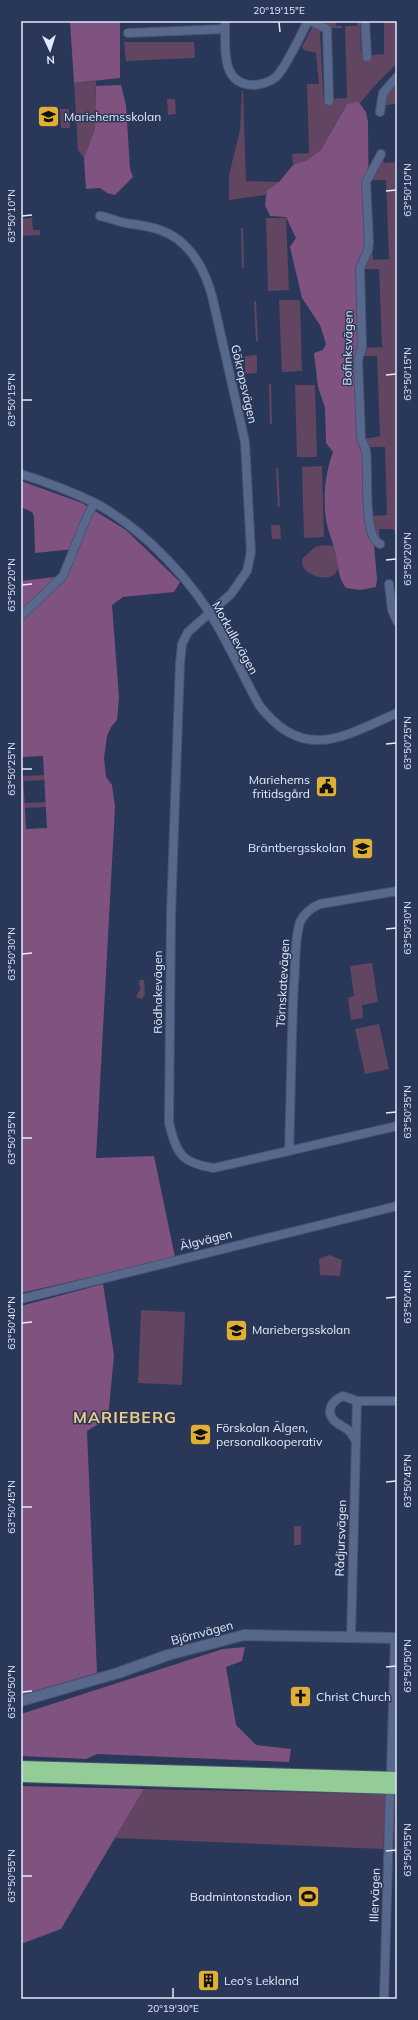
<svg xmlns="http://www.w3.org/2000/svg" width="418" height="2020" font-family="Mulish,sans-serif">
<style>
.green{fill:#614561}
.forest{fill:#805280;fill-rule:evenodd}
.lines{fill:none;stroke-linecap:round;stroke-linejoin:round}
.street-casing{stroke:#48536f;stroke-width:10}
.secondary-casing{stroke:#48536f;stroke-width:12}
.highway-casing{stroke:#48536f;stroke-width:14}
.street{stroke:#58678c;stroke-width:8}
.secondary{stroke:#58678c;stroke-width:10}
.highway{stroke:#94cc98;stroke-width:12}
.ticks{fill:none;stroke:#e3eafc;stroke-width:1.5}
.labels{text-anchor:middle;stroke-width:3;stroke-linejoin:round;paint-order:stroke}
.poi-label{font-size:12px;fill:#e3eafc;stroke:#293759;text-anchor:start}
.street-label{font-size:12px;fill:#e3eafc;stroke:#293759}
.district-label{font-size:16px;font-weight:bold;letter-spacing:1px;fill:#eecd83;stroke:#293759}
.neatline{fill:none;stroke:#e3eafc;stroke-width:1.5}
.ticks-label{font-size:10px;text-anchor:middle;fill:#e3eafc}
</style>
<rect width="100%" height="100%" fill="#293759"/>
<path class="green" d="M317 21H336V26H342V28H329Z
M357 21H360L361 51 369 55 384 54V21H397V64L379 81 360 103 358 101 347 104 321 150 307 160 293 165 292 154 309 153 307 84H319L316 53 304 50 302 47 314 24 324 32H320L323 94 331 99 347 98 345 26H357Z
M194 42 195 58 126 61 124 42Z
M96 81 95 129 84 158 78 150 74 83Z
M395 84H397V104L386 105C384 96 389 90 395 84Z
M242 90 243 91 246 181 279 182 267 190 266 195 229 200V175L240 130Z
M167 99H175L176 114 168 115Z
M60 109H69L70 128H61Z
M383 158 384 163 397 162V534H395L394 529H379L380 542 370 516 387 515 385 447H367L364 439 380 436 377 356H361L363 348 382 347 379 269H363L370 252 373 255V260L389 259 386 180H370Z
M32 218 33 230H40V235L21 236V219Z
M266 218H286L289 290 268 291Z
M241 228H243L244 268H242Z
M279 300H300L302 371 282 372Z
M254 301H256L258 341H256Z
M257 355V373L245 374V356Z
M269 384H271L272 424H270Z
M295 385H315L317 457H297Z
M322 466 324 537 304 538 302 467Z
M276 468H278L280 507H278Z
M271 525H280L281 539H272Z
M323 545 334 546C335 552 339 561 338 568 335 583 310 578 304 568 302 566 302 562 302 559L315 547Z
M47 775 48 780 21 781V776Z
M48 802 49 807 21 808V803Z
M372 963 378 1002 362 1005 363 1018 351 1020 348 998 354 996 350 966Z
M139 980H144L145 994 142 999 136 997 140 989Z
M379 1024 389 1069 365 1074 355 1029Z
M329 1255 342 1260 340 1276 320 1275 319 1259Z
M141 1310 185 1312 182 1385 138 1383Z
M294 1526H301V1545H294Z
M144 1789 386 1794 383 1849 115 1838Z
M394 1796H397V1853H394Z"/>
<path class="forest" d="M70 21H120V78L74 83Z
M121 85 126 105 130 169 133 177 115 195 107 193 100 188 86 189 84 158 95 129 96 86Z
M358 101 366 112 368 122 369 243 360 268 362 347 358 360 377 579 376 587 360 590 346 588C338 578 339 568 336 556 334 544 328 532 326 520 323 496 325 474 333 452L326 443 325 408 318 387 314 353 323 350 326 344 320 325 302 298 290 247 296 238 286 217 270 216 265 205 267 190 279 182 293 165 307 160 321 150 347 104Z
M21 481 82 503 126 530 180 582 174 592 123 597 112 605 119 698 117 720 111 727 107 736 104 758 106 777 112 785 115 807 96 1158 154 1156 175 1257 96 1279H82L21 1293V581L63 576 74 549 35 553 34 517 32 512 21 507ZM43 756 47 828 26 829 22 757Z
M103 1284 114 1355 108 1418 87 1431 97 1673 21 1695V1306Z
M245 1647 242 1661 226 1667 236 1725 256 1745 291 1749 289 1762 97 1754 86 1759 21 1756V1714L223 1649Z
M21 1786 144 1789 61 1929 21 1944Z"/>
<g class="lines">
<defs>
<path id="street" d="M225 21C226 45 219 84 253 85 260 85 270 82 276 77 287 66 300 36 308 21
M311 21 327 29 329 101
M365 21 367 57
M128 33 225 29
M380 112 383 93 397 77
M100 216C107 217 114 220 121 222 134 225 147 225 160 230 190 240 206 271 213 300L245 442 251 552 247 571 231 594 188 632 182 644 180 663 171 913 169 1123C177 1154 181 1163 214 1168L397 1126
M21 474C46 482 71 491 95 503 145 530 194 582 221 632 234 656 246 681 259 705 303 763 343 737 397 713
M380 544C362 537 369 469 366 451 365 447 363 443 361 439L358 360 362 347 360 268 368 250 369 243 366 182 381 154
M389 584 392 610 397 621
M21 616 63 576 86 519 94 503
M289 1151C291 1095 291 1039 294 983 296 963 294 941 300 922 304 913 311 908 320 904L397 891
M21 1299 397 1206
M355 1440C354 1438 352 1434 350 1432 347 1428 341 1426 337 1423 324 1413 331 1401 343 1396L357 1401H397
M351 1637 357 1401
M391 1772 395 1638
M384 1999 390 1791"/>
<path id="secondary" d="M21 1701 118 1673 168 1655 244 1635 397 1638"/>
<path id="highway" d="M21 1767 397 1778
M21 1776 397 1788"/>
</defs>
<use href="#street" class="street-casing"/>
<use href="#secondary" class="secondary-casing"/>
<use href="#highway" class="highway-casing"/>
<use href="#street" class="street"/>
<use href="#secondary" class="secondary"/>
<use href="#highway" class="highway"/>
</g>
<path class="ticks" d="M279 22 280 32M386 191 396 190M22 216 32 215M386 375 396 374M22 400H32M386 560 396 559M22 585 32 584M386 744 396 743M22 769H32M386 929 396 928M22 954 32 953M386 1113 396 1112M22 1138H32M386 1298 396 1297M22 1323 32 1322M386 1482 396 1481M22 1507H32M386 1667 396 1666M22 1692 32 1691M386 1851 396 1850M22 1876H32M173 1988V1998"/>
<defs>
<symbol id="school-square" viewBox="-11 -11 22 22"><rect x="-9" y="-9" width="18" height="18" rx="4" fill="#e0b034" stroke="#293759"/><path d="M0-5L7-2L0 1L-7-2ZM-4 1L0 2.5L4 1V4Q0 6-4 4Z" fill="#111"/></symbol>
<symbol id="civic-square" viewBox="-11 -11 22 22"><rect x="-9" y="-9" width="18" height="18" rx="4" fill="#e0b034" stroke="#293759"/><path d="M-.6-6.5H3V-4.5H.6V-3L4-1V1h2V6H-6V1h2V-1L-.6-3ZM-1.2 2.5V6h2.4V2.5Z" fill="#111"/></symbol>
<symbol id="church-square" viewBox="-11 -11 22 22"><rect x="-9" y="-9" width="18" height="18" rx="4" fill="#e0b034" stroke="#293759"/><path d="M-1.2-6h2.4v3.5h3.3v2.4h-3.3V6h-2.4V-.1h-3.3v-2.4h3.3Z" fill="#111"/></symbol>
<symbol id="stadium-square" viewBox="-11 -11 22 22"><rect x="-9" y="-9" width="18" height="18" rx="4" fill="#e0b034" stroke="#293759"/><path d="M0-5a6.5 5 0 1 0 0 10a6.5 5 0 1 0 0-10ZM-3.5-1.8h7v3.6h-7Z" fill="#111"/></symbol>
<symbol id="building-square" viewBox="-11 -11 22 22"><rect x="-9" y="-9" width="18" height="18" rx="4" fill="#e0b034" stroke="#293759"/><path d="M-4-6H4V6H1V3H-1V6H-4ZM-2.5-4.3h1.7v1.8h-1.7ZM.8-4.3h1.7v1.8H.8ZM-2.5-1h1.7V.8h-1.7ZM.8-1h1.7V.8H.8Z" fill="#111"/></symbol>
</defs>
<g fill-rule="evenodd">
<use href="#school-square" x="36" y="104" width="25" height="25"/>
<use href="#civic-square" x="314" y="774" width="25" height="25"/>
<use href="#school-square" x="350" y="836" width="25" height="25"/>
<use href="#school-square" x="224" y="1318" width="25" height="25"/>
<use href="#school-square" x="188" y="1422" width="25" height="25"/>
<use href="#church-square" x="288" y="1684" width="25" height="25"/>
<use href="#stadium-square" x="296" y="1884" width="25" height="25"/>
<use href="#building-square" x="196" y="1968" width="25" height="25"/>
</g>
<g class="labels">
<g class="poi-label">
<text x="64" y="121">Mariehemsskolan</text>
<text x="310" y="784" text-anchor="end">Mariehems<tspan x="310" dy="14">fritidsgård</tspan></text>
<text x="346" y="852" text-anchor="end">Bräntbergsskolan</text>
<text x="252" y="1334">Mariebergsskolan</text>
<text x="216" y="1432">Förskolan Älgen,<tspan x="216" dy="14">personalkooperativ</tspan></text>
<text x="316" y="1701">Christ Church</text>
<text x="292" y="1901" text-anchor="end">Badmintonstadion</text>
<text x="224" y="1985">Leo's Lekland</text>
</g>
<g class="street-label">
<text transform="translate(348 348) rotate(-89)" y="4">Bofinksvägen</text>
<text transform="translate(244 384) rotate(77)" y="4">Gökropsvägen</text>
<text transform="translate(235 638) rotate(61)" y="4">Morkullevägen</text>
<text transform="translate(283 983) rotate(-87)" y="4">Törnskatevägen</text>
<text transform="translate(158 992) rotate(-90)" y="4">Rödhakevägen</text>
<text transform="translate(206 1240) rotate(-14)" y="4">Älgvägen</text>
<text transform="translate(341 1538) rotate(-88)" y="4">Rådjursvägen</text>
<text transform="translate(202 1633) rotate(-15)" y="4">Björnvägen</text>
<text transform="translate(375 1895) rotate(-88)" y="4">Illervägen</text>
</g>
<g class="district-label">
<text x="125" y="1423">MARIEBERG</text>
</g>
</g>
<rect width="418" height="2020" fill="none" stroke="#293759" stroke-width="44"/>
<g transform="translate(50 50) rotate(176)" stroke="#293759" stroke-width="3" paint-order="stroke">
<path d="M0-3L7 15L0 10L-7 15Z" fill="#e3eafc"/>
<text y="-6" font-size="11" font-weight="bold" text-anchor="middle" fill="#e3eafc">N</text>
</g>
<rect x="22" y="22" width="374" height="1976" class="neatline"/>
<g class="ticks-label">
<text x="279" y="14">20°19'15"E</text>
<text transform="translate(407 190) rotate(-90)" y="4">63°50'10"N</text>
<text transform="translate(11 216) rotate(-90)" y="4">63°50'10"N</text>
<text transform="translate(407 374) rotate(-90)" y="4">63°50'15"N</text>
<text transform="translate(11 400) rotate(-90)" y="4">63°50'15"N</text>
<text transform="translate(407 559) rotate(-90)" y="4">63°50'20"N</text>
<text transform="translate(11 585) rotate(-90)" y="4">63°50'20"N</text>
<text transform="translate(407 743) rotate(-90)" y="4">63°50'25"N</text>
<text transform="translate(11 769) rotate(-90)" y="4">63°50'25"N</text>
<text transform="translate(407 928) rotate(-90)" y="4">63°50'30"N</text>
<text transform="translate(11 954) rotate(-90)" y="4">63°50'30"N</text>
<text transform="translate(407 1112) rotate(-90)" y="4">63°50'35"N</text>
<text transform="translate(11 1138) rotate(-90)" y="4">63°50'35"N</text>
<text transform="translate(407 1297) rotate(-90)" y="4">63°50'40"N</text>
<text transform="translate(11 1323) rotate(-90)" y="4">63°50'40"N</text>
<text transform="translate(407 1481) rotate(-90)" y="4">63°50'45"N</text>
<text transform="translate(11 1507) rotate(-90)" y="4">63°50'45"N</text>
<text transform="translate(407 1666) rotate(-90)" y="4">63°50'50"N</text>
<text transform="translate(11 1692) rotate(-90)" y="4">63°50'50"N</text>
<text transform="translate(407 1850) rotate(-90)" y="4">63°50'55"N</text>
<text transform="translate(11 1876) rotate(-90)" y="4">63°50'55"N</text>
<text x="173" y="2012">20°19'30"E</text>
</g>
</svg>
